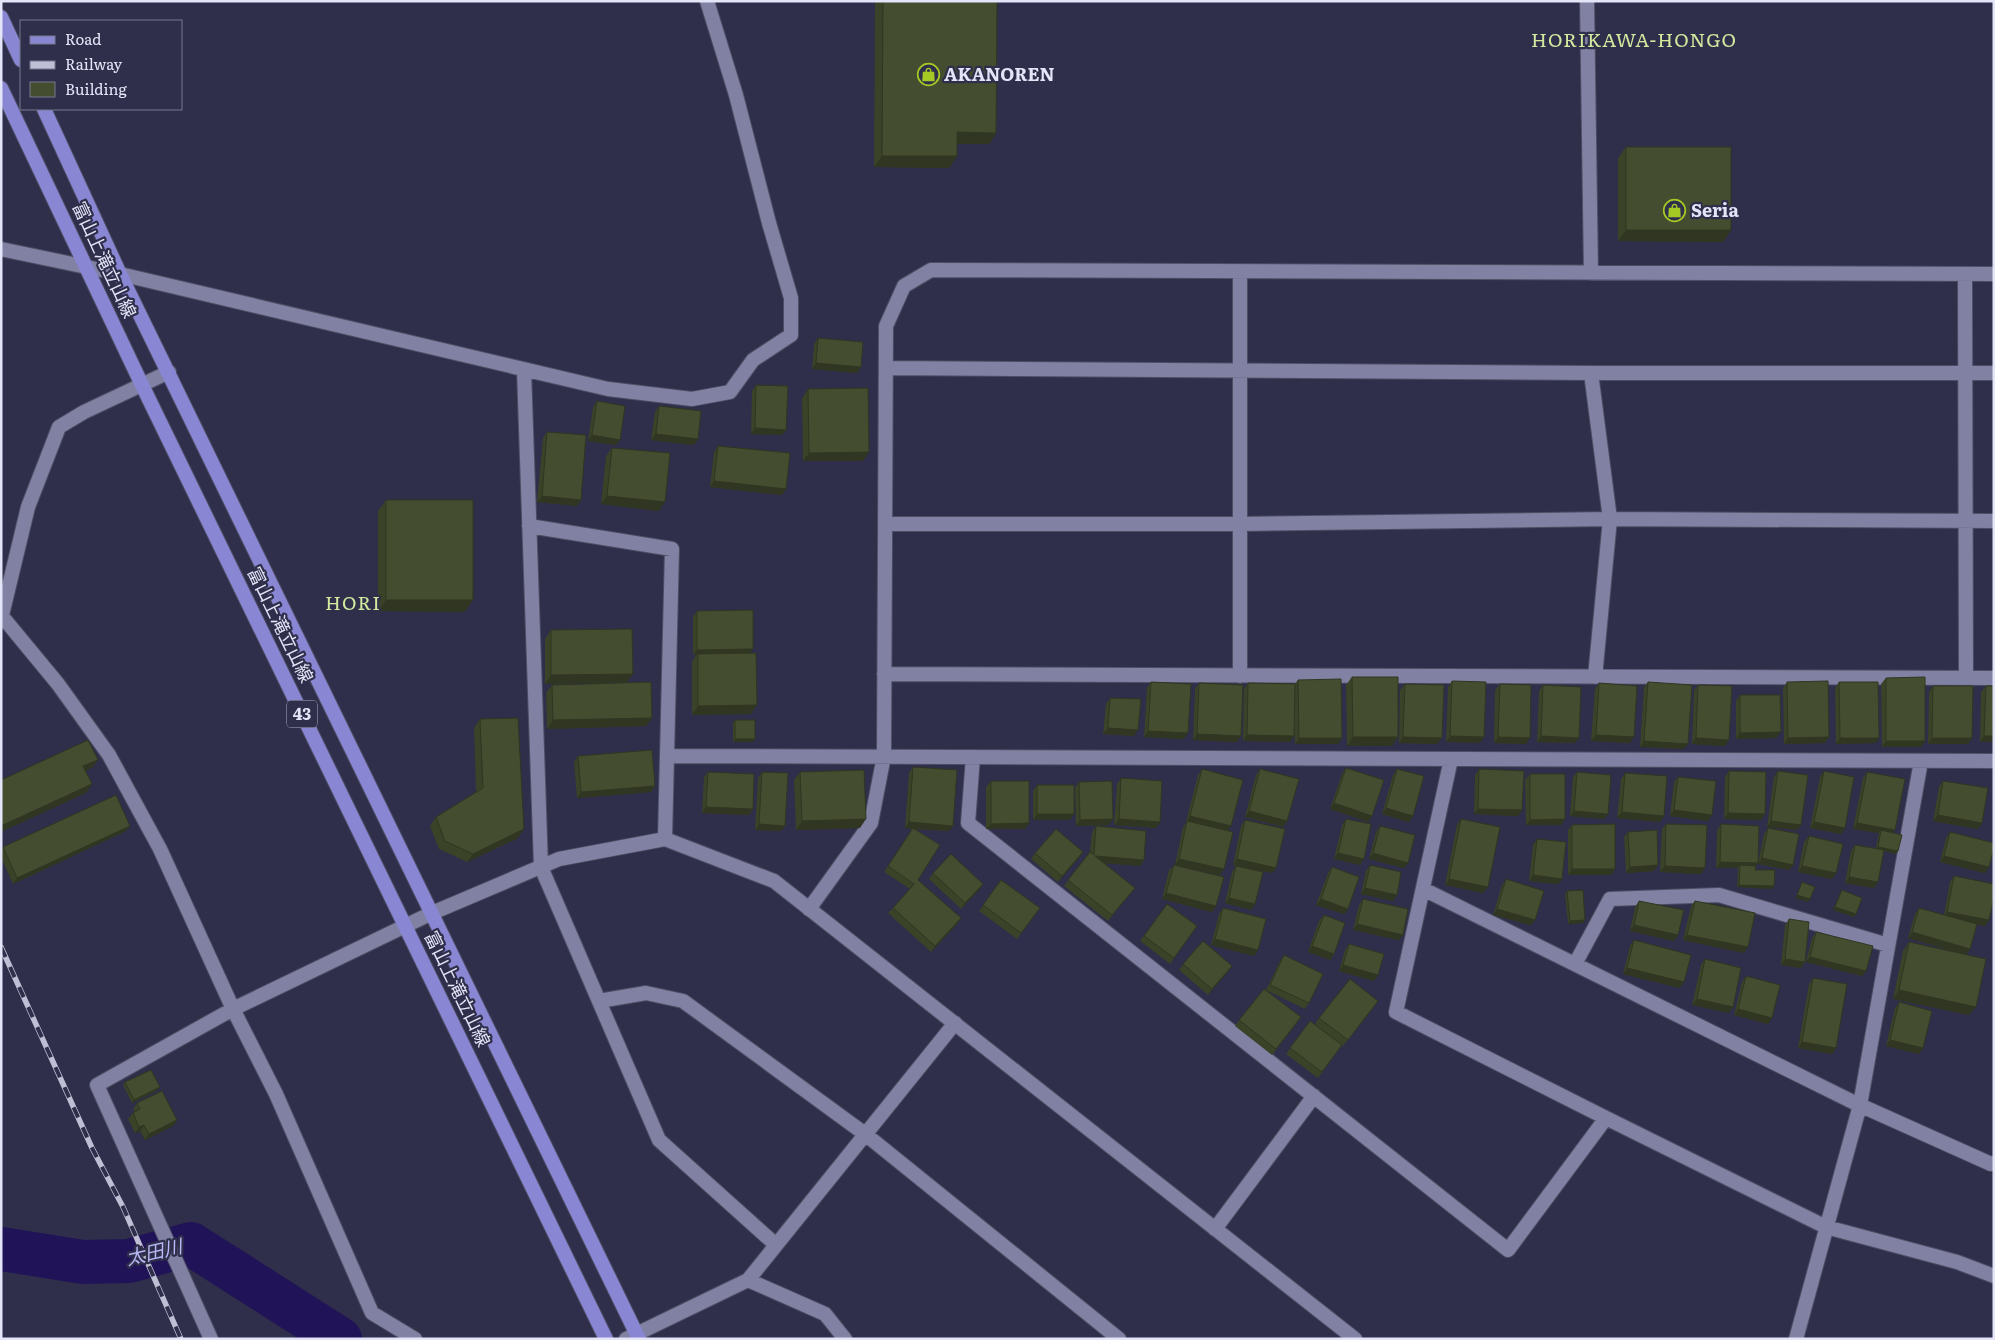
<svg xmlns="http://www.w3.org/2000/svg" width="1995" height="1340" font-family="Literata,'Noto Sans JP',serif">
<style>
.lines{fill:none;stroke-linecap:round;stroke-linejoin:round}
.river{stroke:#211357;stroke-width:44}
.minor-casing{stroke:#4d4d64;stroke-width:16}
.tertiary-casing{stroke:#4d4d64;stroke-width:16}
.primary-casing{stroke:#4d4d64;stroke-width:16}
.minor{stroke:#8182a3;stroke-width:14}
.tertiary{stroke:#8182a3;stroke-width:14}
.primary{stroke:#8986d4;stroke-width:14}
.rail-casing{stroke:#bebfd4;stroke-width:5.5}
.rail{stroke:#2f2f4b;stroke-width:4;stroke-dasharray:11;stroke-linecap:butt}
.wall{fill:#3a4228}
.shaded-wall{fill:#303621}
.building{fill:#444d2f;stroke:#303621}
.labels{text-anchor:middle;stroke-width:4.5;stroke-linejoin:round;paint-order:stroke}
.shield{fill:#2f2f4b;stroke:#aeaec4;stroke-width:1}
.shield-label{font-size:16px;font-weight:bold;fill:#e4e5f8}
.poi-label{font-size:18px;font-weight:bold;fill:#e4e5f8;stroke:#2f2f4b;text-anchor:start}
.street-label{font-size:18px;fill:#e4e5f8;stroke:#2f2f4b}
.neighbourhood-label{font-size:19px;letter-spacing:1px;fill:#d2e99e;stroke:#2f2f4b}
.water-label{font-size:19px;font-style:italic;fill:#b8b9f6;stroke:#2f2f4b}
</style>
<rect width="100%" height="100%" fill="#2f2f4b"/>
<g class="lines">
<path class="river" d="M1 1249 83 1262 129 1261 191 1244 340 1339"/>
<defs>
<path id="minor" d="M1587 1 1591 273
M1 249 120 274 608 389 692 399 730 392 753 360 791 335V298L769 223 736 95 707 1
M1240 273V676
M1965 274 1966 678
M886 368 1591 373H1994
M524 370 541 867 659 1140 776 1245
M1591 373 1610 519 1595 677
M885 524H1241L1610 519 1994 521
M529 526 672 549 665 839
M1 615 58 684 109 755 160 849 233 1009 276 1094 372 1313 415 1339
M2 615 28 507 59 427 84 412 169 372
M884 674 1994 678
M667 756 1994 761
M973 757 968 823 1508 1250 1606 1118 1826 1227 1957 1262 1994 1276
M1451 759 1396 1012 1606 1118
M1423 889 1855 1103 1991 1164 1994 1163
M809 909 871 823 884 756 886 326 904 286 931 270 1994 274
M1575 964 1610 899 1719 895 1888 945
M599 1001 646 993 683 1001 865 1134 1119 1339
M1215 1229 1314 1096
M748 1280 955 1023
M211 1339 97 1085 233 1009 432 913
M626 1339 748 1280 825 1314 845 1339
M1796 1339 1860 1105 1921 761"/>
<path id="tertiary" d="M432 913 559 859 665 839 774 881 1355 1339"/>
<path id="primary" d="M1 17 21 60
M1 88 142 385 606 1339
M44 109 120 274 639 1339"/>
</defs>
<use href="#minor" class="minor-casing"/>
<use href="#tertiary" class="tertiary-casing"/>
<use href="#primary" class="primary-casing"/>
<use href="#minor" class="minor"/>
<use href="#tertiary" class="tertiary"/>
<use href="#primary" class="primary"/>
<defs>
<path id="rail" d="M1 947 92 1148 123 1207 181 1339"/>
</defs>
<use href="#rail" class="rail-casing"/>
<use href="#rail" class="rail"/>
</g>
<path class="wall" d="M876 1H997L996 133 989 144H957V156L949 168 874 167 875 2Z
M1626 147 1731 230 1723 242 1618 241V158Z
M818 338 857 373 812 369 814 344Z
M756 385 786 430 782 435 751 434 752 391Z
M808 389 863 461H803L802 398Z
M597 401 620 440 616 445 588 441 593 407Z
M659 406 694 445 651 440 655 412Z
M547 432 577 506 537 502 543 438Z
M718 446 786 489 782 495 710 487 714 452Z
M612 448 659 511 601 504 606 456Z
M386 500 465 612 378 611V511Z
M697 611 750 653 751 714 692 715V662L696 655H693V617Z
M551 630 633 674 627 682 545 684V639Z
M1352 677 1392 746H1347L1346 685Z
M1886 678 1925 741 1921 747H1882L1881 684Z
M1298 680 1342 738 1338 744H1295L1294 723 1290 742 1243 741 1244 689 1248 683 1295 684Z
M1452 681 1480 743 1446 742 1448 687Z
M1151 682 1184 739 1144 737 1147 688Z
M1648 682 1684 749 1640 747 1644 687Z
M1787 682 1825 743 1784 744 1783 688Z
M1839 682 1879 738 1875 743 1836 744 1835 688Z
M1199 683 1237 742 1193 740 1195 689Z
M1599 683 1630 743 1591 741 1595 689Z
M1405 684 1437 744 1399 743 1400 690Z
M1500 684 1526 744 1494 743 1495 690Z
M552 685 646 726 547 729 546 693Z
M1543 685 1575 743 1537 742 1539 691Z
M1698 685 1725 746 1692 744 1694 690Z
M1933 686 1972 738 1968 744H1928L1929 692Z
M1986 686H1994V742H1980L1981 692Z
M1740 695 1776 738 1736 739V701Z
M1110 698 1134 736 1103 734 1106 704Z
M480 719 518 838 467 862 439 849 430 826 436 817 476 792 474 728Z
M735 720 753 742H733V723Z
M578 756 655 786 651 792 577 798 574 762Z
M913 767 949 831 914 829 918 880 961 918 957 924 931 952 888 913 893 908 910 889 884 872 912 829 905 828 909 773Z
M1346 768 1372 816 1368 822 1330 809 1342 774Z
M1202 769 1228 831 1224 869 1220 875 1175 865 1183 827 1187 822H1186L1198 775Z
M1260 769 1287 821 1283 827 1245 817 1256 775Z
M1397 769 1409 822 1382 814 1393 775Z
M1479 769 1522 810 1518 816 1474 814 1475 775Z
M1729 771 1765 814 1761 820 1724 819 1725 777Z
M1778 771 1801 825 1797 830 1767 827 1774 777Z
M1824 771 1845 828 1841 834 1810 828 1820 777Z
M708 772 753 809 749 815 702 813 704 777Z
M762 772 785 826 781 831 755 830 758 778Z
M800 772 860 828 796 830 794 780Z
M1577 772 1608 814 1604 819 1570 816 1573 777Z
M1867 772 1893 833 1896 854 1884 851 1878 882 1874 888 1845 883 1851 851 1855 845 1876 848 1879 833 1853 829 1863 778Z
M1625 773 1664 816 1660 822 1617 818 1621 779Z
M1530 774 1565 819 1561 825H1526L1525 780Z
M1678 777 1708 821 1670 816 1674 782Z
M1121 778 1160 822 1156 828 1114 825 1117 784Z
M991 781 1029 823 1025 829H986V787Z
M1943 781 1978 829 1933 821 1939 787Z
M1079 782 1113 819 1109 825 1076 826 1075 788Z
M1037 785 1070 820H1033V791Z
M1346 819 1364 859 1360 865 1334 859 1342 825Z
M1461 819 1483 893 1445 885 1457 825Z
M1245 820 1276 868 1272 873 1233 865 1241 826Z
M1666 824 1701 874 1660 872 1662 829Z
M1721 824 1758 863 1756 866 1755 870 1774 886 1772 889 1737 887 1738 868H1716L1717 830Z
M1572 825 1615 869 1611 875H1568V830Z
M1096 826 1144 860 1140 866 1104 863 1135 888 1108 921 1064 886 1090 852 1092 832Z
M1380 826 1408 863 1404 868 1369 859 1376 832Z
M1768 828 1793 865 1789 870 1758 864 1764 834Z
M126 831 13 884 1 857V850L3 847Z
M1628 832 1654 871 1626 873 1624 837Z
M1950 832 1985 873 1940 862 1946 838Z
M1809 836 1836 873 1832 879 1798 872 1804 842Z
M1537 839 1562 879 1558 884 1529 881 1533 845Z
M1083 852 1058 882 1031 859 1035 853Z
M1174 865 1212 912 1162 899 1169 870Z
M1370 865 1393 901 1361 894 1366 871Z
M1236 866 1255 904 1251 910 1225 903 1232 872Z
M1332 867 1348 909 1344 914 1316 905 1328 873Z
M933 873 983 884 979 890 961 909 929 879Z
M1954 876 1989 920 1985 926 1977 924 1970 949 1966 955 1908 938 1915 914 1919 908 1944 915 1950 882Z
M1506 879 1531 925 1493 915 1502 885Z
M1001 880 1040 908 1017 939 979 911Z
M1842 890 1856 914 1854 917 1833 910 1840 893Z
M1567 891 1583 923 1568 924 1565 894Z
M1363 899 1399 940 1353 930 1359 905Z
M1639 901 1678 935 1674 941 1630 931 1635 907Z
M1695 901 1744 953 1683 940 1691 906Z
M1167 904 1197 926 1170 964 1140 941Z
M1223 908 1258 950 1254 956 1211 945 1219 914Z
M1324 915 1334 954 1330 960 1308 952 1319 921Z
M1789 919 1805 962 1801 968 1781 965 1785 925Z
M1816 932 1866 971 1862 976 1806 962 1812 938Z
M1634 940 1680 988 1623 974 1630 946Z
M1909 942 1969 1015 1893 999 1903 951Z
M1349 944 1374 981 1339 971 1345 950Z
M1284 955 1309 1003 1305 1009 1268 991 1297 1023 1272 1055 1235 1026 1239 1020 1266 990 1280 961Z
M1705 959 1729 1013 1692 1005 1701 965Z
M1183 964 1232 966 1208 995 1179 970Z
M1746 976 1768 1024 1734 1015 1742 982Z
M1813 978 1836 1048 1832 1054 1798 1048 1809 984Z
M1899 1002 1923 1048 1919 1054 1886 1046 1895 1008Z
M1374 1007 1343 1046 1315 1024 1319 1018Z
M1310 1021 1342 1045 1318 1078 1286 1054Z
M125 1082 158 1090 132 1103 123 1085Z
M137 1103 177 1120 173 1126 145 1140 140 1131 135 1133 128 1119 133 1113 135 1112 133 1109Z"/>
<path class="shaded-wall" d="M957 132 996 133 989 144H950Z
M882 156H957L949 168 874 167Z
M1626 230H1731L1723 242 1618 241Z
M816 363 861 367 857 373 812 369Z
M755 428 786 430 782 435 751 434Z
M656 434 698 439 694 445 651 440Z
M592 435 620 440 616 445 588 441Z
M869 452 863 461H803L809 453Z
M714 481 786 489 782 495 710 487Z
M542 496 581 500 577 506 537 502Z
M607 496 665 502 659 511 601 504Z
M386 600H473L465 612 378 611Z
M753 649 749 655 698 654 696 655H693L697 650Z
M633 674 627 682 545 684 551 675Z
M757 705 751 714 692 715 698 706Z
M652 718 646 726 547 729 553 720Z
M1108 728 1138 730 1134 736 1103 734Z
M1148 731 1188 733 1184 739 1144 737Z
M1781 732 1776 738 1736 739 1740 733Z
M1197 734 1241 736 1237 742 1193 740Z
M1247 735 1294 736 1290 742 1243 741Z
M1596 735 1634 737 1630 743 1591 741Z
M1450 736 1484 737 1480 743 1446 742Z
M1541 736 1579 738 1575 743 1537 742Z
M1984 736H1994V742H1980Z
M1353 737H1398L1392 746H1347Z
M1403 737 1442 738 1437 744 1399 743Z
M1498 737 1530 738 1526 744 1494 743Z
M1829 737 1825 743 1784 744 1788 738Z
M1299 738H1342L1338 744H1295Z
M1696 738 1729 740 1725 746 1692 744Z
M1840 738H1879L1875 743 1836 744Z
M1932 738H1972L1968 744H1928Z
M735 739H755L753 742H733Z
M1644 741 1688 744 1684 749 1640 747Z
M1886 741H1925L1921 747H1882Z
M98 760 92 768 77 775 83 766Z
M92 784 86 793 1 832V826Z
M655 786 651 792 577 798 581 792Z
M1334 803 1372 816 1368 822 1330 809Z
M706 807 753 809 749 815 702 813Z
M1386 808 1413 816 1409 822 1382 814Z
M1478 809 1522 810 1518 816 1474 814Z
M1674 810 1712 815 1708 821 1670 816Z
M1249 811 1287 821 1283 827 1245 817Z
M1574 811 1608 814 1604 819 1570 816Z
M1622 812 1664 816 1660 822 1617 818Z
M1728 813 1765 814 1761 820 1724 819Z
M1037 814H1074L1070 820H1033Z
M1938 815 1982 823 1978 829 1933 821Z
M1190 816 1231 826 1227 832 1186 822Z
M866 819 860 828 796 830 802 821Z
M1113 819 1109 825 1076 826 1080 820Z
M1119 819 1160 822 1156 828 1114 825Z
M1565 819 1561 825H1526L1530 820Z
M1771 821 1801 825 1797 830 1767 827Z
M909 822 953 826 949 831 905 828Z
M1814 822 1845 828 1841 834 1810 828Z
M1029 823 1025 829H986L991 824Z
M1857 823 1895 830 1891 836 1881 830 1879 833 1853 829Z
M759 824 785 826 781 831 755 830Z
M130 826 126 831 13 884 17 878Z
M524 829 518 838 467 862 473 854Z
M1878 847 1898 851 1896 854 1876 849Z
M1083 852 1079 858 1058 882 1062 876Z
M1338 853 1364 859 1360 865 1334 859Z
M1373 853 1408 863 1404 868 1369 859Z
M1095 856 1144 860 1140 866 1091 862Z
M1944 856 1989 867 1985 873 1940 862Z
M1762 858 1793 865 1789 870 1758 864Z
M1179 859 1224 869 1220 875 1175 865Z
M1237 859 1276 868 1272 873 1233 865Z
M1720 862 1758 863 1753 869 1740 865 1738 868H1716Z
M1658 865 1654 871 1626 873 1630 867Z
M1665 866 1705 868 1701 874 1660 872Z
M1802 866 1836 873 1832 879 1798 872Z
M1572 869H1615L1611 875H1568Z
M1533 875 1562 879 1558 884 1529 881Z
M1849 877 1878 882 1874 888 1845 883Z
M1449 879 1488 887 1483 893 1445 885Z
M983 884 979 890 961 909 965 903Z
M1739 885 1774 886 1772 889 1737 887Z
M1365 888 1397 895 1393 901 1361 894Z
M1166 893 1216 906 1212 912 1162 899Z
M1797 895 1810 899 1808 902 1795 898Z
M1229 898 1255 904 1251 910 1225 903Z
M1321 899 1348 909 1344 914 1316 905Z
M1835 907 1856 914 1854 917 1833 910Z
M1497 909 1535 920 1531 925 1493 915Z
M1947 912 1989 920 1985 926 1943 918Z
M961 918 957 924 931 952 935 946Z
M1585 920 1583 923 1568 924 1570 921Z
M1357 924 1403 935 1399 940 1353 930Z
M1634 925 1678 935 1674 941 1630 931Z
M1912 932 1970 949 1966 955 1908 938Z
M1687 935 1748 947 1744 953 1683 940Z
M1215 939 1258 950 1254 956 1211 945Z
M1312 946 1334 954 1330 960 1308 952Z
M1810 957 1866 971 1862 976 1806 962Z
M1785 959 1805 962 1801 968 1781 965Z
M1343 965 1378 975 1374 981 1339 971Z
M1232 966 1228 972 1208 995 1212 989Z
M1627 968 1684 982 1680 988 1623 974Z
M1899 990 1976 1007 1969 1015 1893 999Z
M1697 999 1733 1007 1729 1013 1692 1005Z
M1738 1009 1772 1018 1768 1024 1734 1015Z
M1890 1040 1923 1048 1919 1054 1886 1046Z
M1802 1042 1836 1048 1832 1054 1798 1048Z
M160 1087 158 1090 132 1103 134 1100Z
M177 1120 173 1126 145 1140 149 1134Z
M144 1125 140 1131 135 1133 139 1127Z"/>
<path class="building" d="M883 1H997L996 133 957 132V156H882Z
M1626 147H1731V230H1626Z
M818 338 863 342 861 367 816 363Z
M756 385 788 386 786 430 755 428Z
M868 388 869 452 809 453 808 389Z
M597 401 625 406 620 440 592 435Z
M659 406 701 411 698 439 656 434Z
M547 432 586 435 581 500 542 496Z
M718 446 790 453 786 489 714 481Z
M612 448 670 453 665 502 607 496Z
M386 500H473V600H386Z
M753 610V649L697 650V611Z
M632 629 633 674 551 675V630Z
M756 653 757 705 698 706V654Z
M1352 677H1398V737H1353Z
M1925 677V741H1886V678Z
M1341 679 1342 738H1299L1298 680Z
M1452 681 1486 682 1484 737 1450 736Z
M1828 681 1829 737 1788 738 1787 682Z
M651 682 652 718 553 720 552 685Z
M1151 682 1191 684 1188 733 1148 731Z
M1648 682 1692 685 1688 744 1644 741Z
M1839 682H1878L1879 738H1840Z
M1199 683 1243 685 1241 736 1197 734Z
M1248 683 1295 684 1294 736 1247 735Z
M1599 683 1637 686 1634 737 1596 735Z
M1405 684 1444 685 1442 738 1403 737Z
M1500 684 1531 685 1530 738 1498 737Z
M1543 685 1581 687 1579 738 1541 736Z
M1698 685 1732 686 1729 740 1696 738Z
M1933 686H1973L1972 738H1932Z
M1986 686H1994V736H1984Z
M1740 695H1780L1781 732 1740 733Z
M1110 698 1141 699 1138 730 1108 728Z
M518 718 524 829 473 854 445 841 436 817 483 788 480 719Z
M735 720H755V739H735Z
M88 740 98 760 83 766 92 784 1 826V780Z
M652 750 655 786 581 792 578 756Z
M913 767 957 770 953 826 909 822Z
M1346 768 1384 780 1372 816 1334 803Z
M1202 769 1243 780 1231 826 1190 816Z
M1260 769 1299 779 1287 821 1249 811Z
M1397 769 1424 776 1413 816 1386 808Z
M1479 769 1524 771 1522 810 1478 809Z
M864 770 866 819 802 821 800 772Z
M1729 771 1766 772 1765 814 1728 813Z
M1778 771 1808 775 1801 825 1771 821Z
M1824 771 1854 777 1845 828 1814 822Z
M708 772 754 774 753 809 706 807Z
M762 772 788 773 785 826 759 824Z
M1577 772 1611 775 1608 814 1574 811Z
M1867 772 1905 779 1895 830 1857 823Z
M1625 773 1667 776 1664 816 1622 812Z
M1530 774H1565V819L1530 820Z
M1678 777 1716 781 1712 815 1674 810Z
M1121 778 1162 781 1160 822 1119 819Z
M991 781H1029V823L991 824Z
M1112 781 1113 819 1080 820 1079 782Z
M1943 781 1988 788 1982 823 1938 815Z
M1037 785H1074V814H1037Z
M116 795 130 826 17 878 3 847Z
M1346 819 1371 824 1364 859 1338 853Z
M1461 819 1500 827 1488 887 1449 879Z
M1245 820 1285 829 1276 868 1237 859Z
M1187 821 1233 832 1224 869 1179 859Z
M1615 824V869H1572V825Z
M1666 824 1707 825 1705 868 1665 866Z
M1721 824 1759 826 1758 863 1720 862Z
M1096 826 1146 831 1144 860 1095 856 1135 888 1112 915 1068 880 1090 852 1094 855Z
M1380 826 1415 835 1408 863 1373 853Z
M913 828 940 845 918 880 961 918 935 946 893 908 914 884 888 866Z
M1768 828 1799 834 1793 865 1762 858Z
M1056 829 1083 852 1062 876 1035 853Z
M1657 830 1658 865 1630 867 1628 832Z
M1881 830 1902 835 1898 851 1878 847Z
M1950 832 1994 843V848L1989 867 1944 856Z
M1809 836 1843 844 1836 873 1802 866Z
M1537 839 1566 842 1562 879 1533 875Z
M1855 845 1884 850 1878 882 1849 877Z
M951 854 983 884 965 903 933 873Z
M1174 865 1224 877 1216 906 1166 893Z
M1370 865 1401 872 1397 895 1365 888Z
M1740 865 1756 866 1755 870H1775L1774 886 1739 885Z
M1236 866 1263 872 1255 904 1229 898Z
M1332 867 1359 877 1348 909 1321 899Z
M1954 876 1994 884V897L1989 920 1947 912Z
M1506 879 1544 891 1535 920 1497 909Z
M1001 880 1040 908 1021 933 983 905Z
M1802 882 1815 887 1810 899 1797 895Z
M1583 890 1585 920 1570 921 1567 891Z
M1842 890 1862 898 1856 914 1835 907Z
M1363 899 1408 909 1403 935 1357 924Z
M1639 901 1684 910 1678 935 1634 925Z
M1695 901 1755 913 1748 947 1687 935Z
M1167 904 1197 926 1174 958 1144 936Z
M1223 908 1266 919 1258 950 1215 939Z
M1919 908 1977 924 1970 949 1912 932Z
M1324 915 1345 923 1334 954 1312 946Z
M1789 919 1809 922 1805 962 1785 959Z
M1816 932 1873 946 1866 971 1810 957Z
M1634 940 1691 955 1684 982 1627 968Z
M1203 941 1232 966 1212 989 1183 964Z
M1909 942 1986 959 1976 1007 1899 990Z
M1349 944 1384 954 1378 975 1343 965Z
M1284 955 1323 974 1309 1003 1270 985Z
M1705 959 1741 968 1733 1007 1697 999Z
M1746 976 1780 985 1772 1018 1738 1009Z
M1813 978 1847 984 1836 1048 1802 1042Z
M1350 979 1378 1001 1348 1040 1319 1018Z
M1264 989 1301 1017 1276 1049 1239 1020Z
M1899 1002 1932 1011 1923 1048 1890 1040Z
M1310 1021 1342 1045 1322 1072 1290 1048Z
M151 1070 160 1087 134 1100 125 1082Z
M162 1091 177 1120 149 1134 144 1125 139 1127 133 1113 140 1109 137 1103Z"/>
<defs>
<symbol id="shop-ring" viewBox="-11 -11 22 22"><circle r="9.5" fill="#2f2f4b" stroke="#a4c824" stroke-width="1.5"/><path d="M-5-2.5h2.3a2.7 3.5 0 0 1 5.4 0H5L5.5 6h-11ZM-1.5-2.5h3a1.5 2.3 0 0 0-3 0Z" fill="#a4c824"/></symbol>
</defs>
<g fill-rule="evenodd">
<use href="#shop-ring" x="916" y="62" width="25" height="25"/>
<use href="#shop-ring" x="1662" y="198" width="25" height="25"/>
</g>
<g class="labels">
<rect class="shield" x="287" y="700.5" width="30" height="27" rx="4"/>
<g class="shield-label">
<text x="302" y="720">43</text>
</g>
<g class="poi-label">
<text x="944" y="81">AKANOREN</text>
<text x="1691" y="217">Seria</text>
</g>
<g class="street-label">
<text transform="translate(104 260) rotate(65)" y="6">富山上滝立山線</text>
<text transform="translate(280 625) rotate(64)" y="6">富山上滝立山線</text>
<text transform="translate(457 989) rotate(64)" y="6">富山上滝立山線</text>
</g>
<g class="neighbourhood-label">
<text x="1634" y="47">HORIKAWA-HONGO</text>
<text x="353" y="610">HORI</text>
</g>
<g class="water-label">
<text transform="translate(154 1252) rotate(-13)" y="7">太田川</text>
</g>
</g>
<rect width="1995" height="1340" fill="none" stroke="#e4e5f8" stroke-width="5"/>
<rect x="20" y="20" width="162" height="90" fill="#2f2f4b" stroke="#777890"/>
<rect x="30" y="36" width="25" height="8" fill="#8986d4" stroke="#777890"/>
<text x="65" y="45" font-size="15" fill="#e4e5f8">Road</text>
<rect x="30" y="61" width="25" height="8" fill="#bebfd4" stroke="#777890"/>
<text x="65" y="70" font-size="15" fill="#e4e5f8">Railway</text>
<rect x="30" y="82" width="25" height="15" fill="#444d2f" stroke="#777890"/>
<text x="65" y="95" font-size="15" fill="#e4e5f8">Building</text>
</svg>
